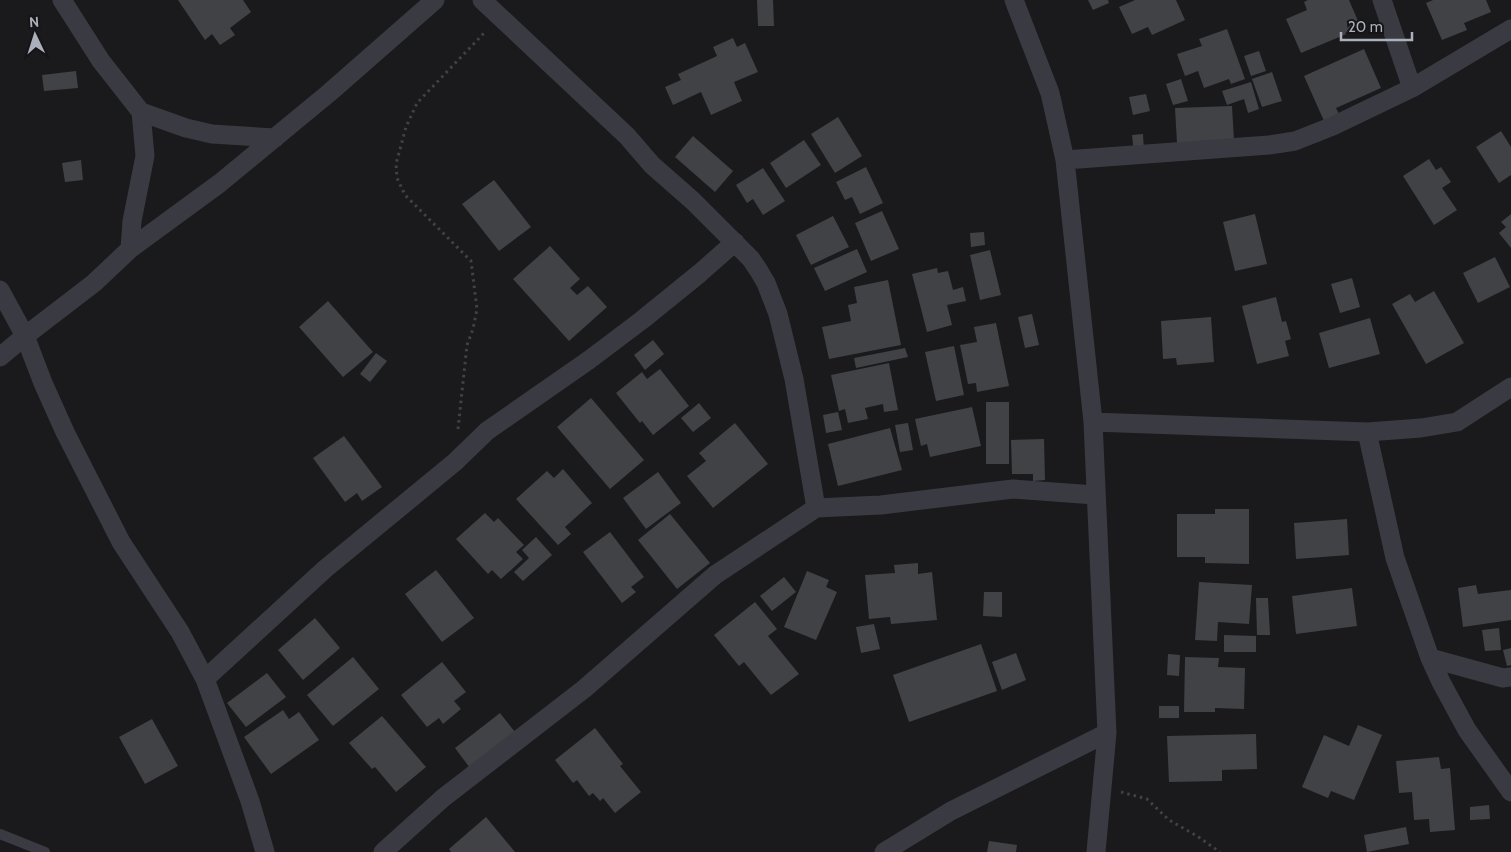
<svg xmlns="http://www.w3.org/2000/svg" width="1511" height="852" font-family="Cabin,sans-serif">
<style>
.building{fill:#414246}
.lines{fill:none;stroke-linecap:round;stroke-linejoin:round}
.path{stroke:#404249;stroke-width:3;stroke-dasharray:2.5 4;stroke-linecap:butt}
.lane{stroke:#3a3b42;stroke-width:10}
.street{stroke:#3a3b42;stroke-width:19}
</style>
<rect width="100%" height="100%" fill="#1a1a1c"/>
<path class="building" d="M178 0H243L251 12 230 28 235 35 220 45 212 34 205 40Z
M757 0H773L774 26H758Z
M1088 0H1108L1109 3 1093 10Z
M1135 0H1176L1185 20 1152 35 1148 27 1132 34 1119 7Z
M1308 0H1349L1361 28 1301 53 1286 19 1307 10 1304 2Z
M1433 0H1486L1491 12 1464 23 1467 30 1442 40 1426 3Z
M1227 29 1245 79 1231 84 1229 79 1204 88 1198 71 1185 76 1177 54 1202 46 1199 39Z
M733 38 737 47 745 43 758 72 734 82 742 101 711 115 701 92 673 105 665 87 681 80 678 74 717 56 713 47Z
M1364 49 1381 88 1336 108 1339 114 1324 121 1304 76Z
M1259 51 1266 71 1251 76 1244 56Z
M76 71 78 88 44 91 42 75Z
M1272 72 1282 101 1262 107 1252 79Z
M1181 79 1188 101 1173 105 1166 84Z
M1251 82 1259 109 1248 113 1244 99 1227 105 1222 91Z
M1146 94 1150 111 1133 115 1129 97Z
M1232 106 1234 141 1177 143 1175 108Z
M838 117 862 156 835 173 811 134Z
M1501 131 1511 147V175L1499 183 1476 147Z
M1143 134 1144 152 1134 153 1132 135Z
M693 136 733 171 715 192 675 157Z
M804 140 821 165 786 188 770 163Z
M1429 159 1436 170 1441 167 1451 182 1442 188 1457 210 1434 225 1403 176Z
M81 160 83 180 65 182 62 163Z
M866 167 883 203 860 214 852 197 845 200 836 182Z
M763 168 785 201 763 215 753 199 747 203 736 185Z
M494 180 531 227 499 251 462 204Z
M882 211 899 249 871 261 855 223Z
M1255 214 1267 264 1235 271 1223 222Z
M1511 214V248L1499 233 1506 227 1501 222Z
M833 216 849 247 811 265 796 235Z
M984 232 985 245 971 247 970 233Z
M550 246 580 279 570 288 577 295 588 286 607 307 569 341 513 279Z
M857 249 867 272 825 291 814 268Z
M990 250 1001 295 980 300 970 255Z
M1495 257 1510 287 1478 303 1463 273Z
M937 268 938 273 948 271 953 290 963 287 966 301 947 305 952 325 927 332 912 274Z
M1352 278 1360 307 1340 313 1331 284Z
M888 280 901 345 829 359 822 327 851 321 848 305 857 303 854 287Z
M1434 291 1464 343 1426 364 1392 304 1410 294 1415 302Z
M1276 297 1282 322 1286 321 1291 339 1285 341 1289 356 1257 364 1242 306Z
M328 301 373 352 343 377 299 327Z
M1032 314 1039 345 1025 348 1018 317Z
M1211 317 1214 362 1177 365 1176 358 1163 359 1161 321Z
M1370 318 1380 354 1329 368 1319 333Z
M996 323 1009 386 977 392 976 383 968 384 960 345 977 342 974 327Z
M653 340 664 354 645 370 634 355Z
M954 346 964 395 936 401 925 352Z
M905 348 908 357 856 368 854 358Z
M376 353 387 361 370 382 360 374Z
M889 363 898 410 884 412 883 404 865 408 868 419 848 423 845 409 839 411 831 375Z
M660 369 689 406 653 435 642 421 640 423 616 393 642 372 647 379Z
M591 398 644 460 610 489 557 427Z
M986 402H1009V464H986Z
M699 403 711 418 693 432 681 418Z
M972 407 981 446 930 457 927 444 921 446 915 419Z
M838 412 842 430 826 433 823 415Z
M735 423 768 464 713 508 687 476 706 461 699 453Z
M908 423 913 450 900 452 895 425Z
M890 428 902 470 838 486 828 444Z
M344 436 382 487 362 501 357 493 345 502 313 458Z
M1044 439 1045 480 1033 481V474H1012L1011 440Z
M563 469 592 503 565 527 571 534 558 545 516 499 547 471 554 478Z
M658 472 681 503 646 529 623 498Z
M1215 509H1249V564L1205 563V557H1177V514H1215Z
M485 513 494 522 498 518 524 545 516 552 523 559 501 579 492 570 488 574 456 539Z
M670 514 710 563 677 589 638 540Z
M1347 519 1349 555 1296 559 1294 523Z
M610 532 644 577 631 587 636 592 622 603 583 552Z
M536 537 552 555 523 581 514 572 529 558 522 550Z
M918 563V574L932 572 937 620 891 624 890 617 869 619 865 575 895 573 894 565Z
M436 570 474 618 442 642 405 594Z
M807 571 829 580 826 587 837 592 816 640 784 627Z
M784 577 796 592 772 611 760 596Z
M1199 582 1252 585 1249 624 1218 622 1217 641 1195 640Z
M1476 585 1478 594 1511 590V620L1463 627 1458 588Z
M1352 588 1357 626 1296 634 1292 596Z
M984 592H1002V617L983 616Z
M1256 598H1268L1270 635H1257Z
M755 602 777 629 768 636 799 674 771 695 744 662 739 666 714 635Z
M315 618 340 648 303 680 278 650Z
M874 624 880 649 861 653 856 627Z
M1499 628 1501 650 1485 651 1482 630Z
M1224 635 1256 636V652H1224Z
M981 644 997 691 909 722 893 675Z
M1511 648V665L1507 666 1503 650Z
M1016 653 1026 680 1002 690 992 662Z
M1168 654 1180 655 1179 676 1167 675Z
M353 657 379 689 333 726 307 695Z
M1185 657 1219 658 1218 667 1245 668 1244 709 1215 708V712H1184Z
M442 662 466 692 454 701 461 709 443 724 439 718 427 727 401 695Z
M267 673 286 697 246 727 227 703Z
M1159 706H1179V718H1159Z
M283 710 289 719 299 712 319 740 271 774 244 737Z
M500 713 515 732 470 768 455 748Z
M382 716 426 767 396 792 375 767 372 769 349 743Z
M152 719 178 766 145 784 119 737Z
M1358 725 1382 735 1354 800 1331 791 1328 798 1302 787 1324 735 1349 746Z
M595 728 623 764 620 766 641 792 615 813 603 798 600 801 593 793 589 796 577 780 573 783 555 760Z
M1256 734 1257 769 1222 770V781L1169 782 1167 736Z
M1439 757 1441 769 1450 768 1455 830 1430 832 1429 819 1414 820 1412 792 1399 793 1396 761Z
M1489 805 1490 819 1470 820V807Z
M486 817 515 852H451L449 849Z
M1406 827 1409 844 1367 852 1364 835Z
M989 841 1017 845 1016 852H987Z"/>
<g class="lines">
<path class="path" d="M458 429 467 345 473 329 477 309 471 261 405 195 397 178 396 164 406 127 417 103 486 31
M1121 792 1147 799 1169 820 1197 836 1220 852"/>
<path class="lane" d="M0 834 45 852"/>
<path class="street" d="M62 0 101 61 141 112 186 128 212 134 275 138
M482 0 627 136 652 165 693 201 751 259 759 271 766 283 778 314 794 379 816 508
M1014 0 1050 93 1065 160 1093 422 1107 733 1096 852
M1382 0 1412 88
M1065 160 1269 145 1295 141 1333 126 1412 88 1511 29
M130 249 132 221 145 156 141 112
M0 290 25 336 43 383 65 432 121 542 180 632 205 679 250 801 265 852
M0 357 25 336 94 283 130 249 220 183 329 93 435 0
M1093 422 1367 432 1421 428 1457 422 1511 387
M1367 432 1395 558 1430 658 1441 682 1467 730 1511 792
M1430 658 1503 678 1511 677
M205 679 325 569 455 462 487 431 589 360 642 320 700 273 735 242
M383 852 443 798 584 689 715 575 816 508 881 505 1013 489 1095 495
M884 852 951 811 1107 733"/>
</g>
<g transform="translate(35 35) rotate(356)" stroke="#151517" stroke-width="4" paint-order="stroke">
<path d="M0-4L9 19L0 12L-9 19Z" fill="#abb0bc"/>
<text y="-8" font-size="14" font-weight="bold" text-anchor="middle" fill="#abb0bc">N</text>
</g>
<path d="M1341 32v8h71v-8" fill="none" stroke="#abb0bc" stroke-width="2.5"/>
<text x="1348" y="32" font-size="15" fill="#abb0bc" stroke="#151517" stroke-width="4" paint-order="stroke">20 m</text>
</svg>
